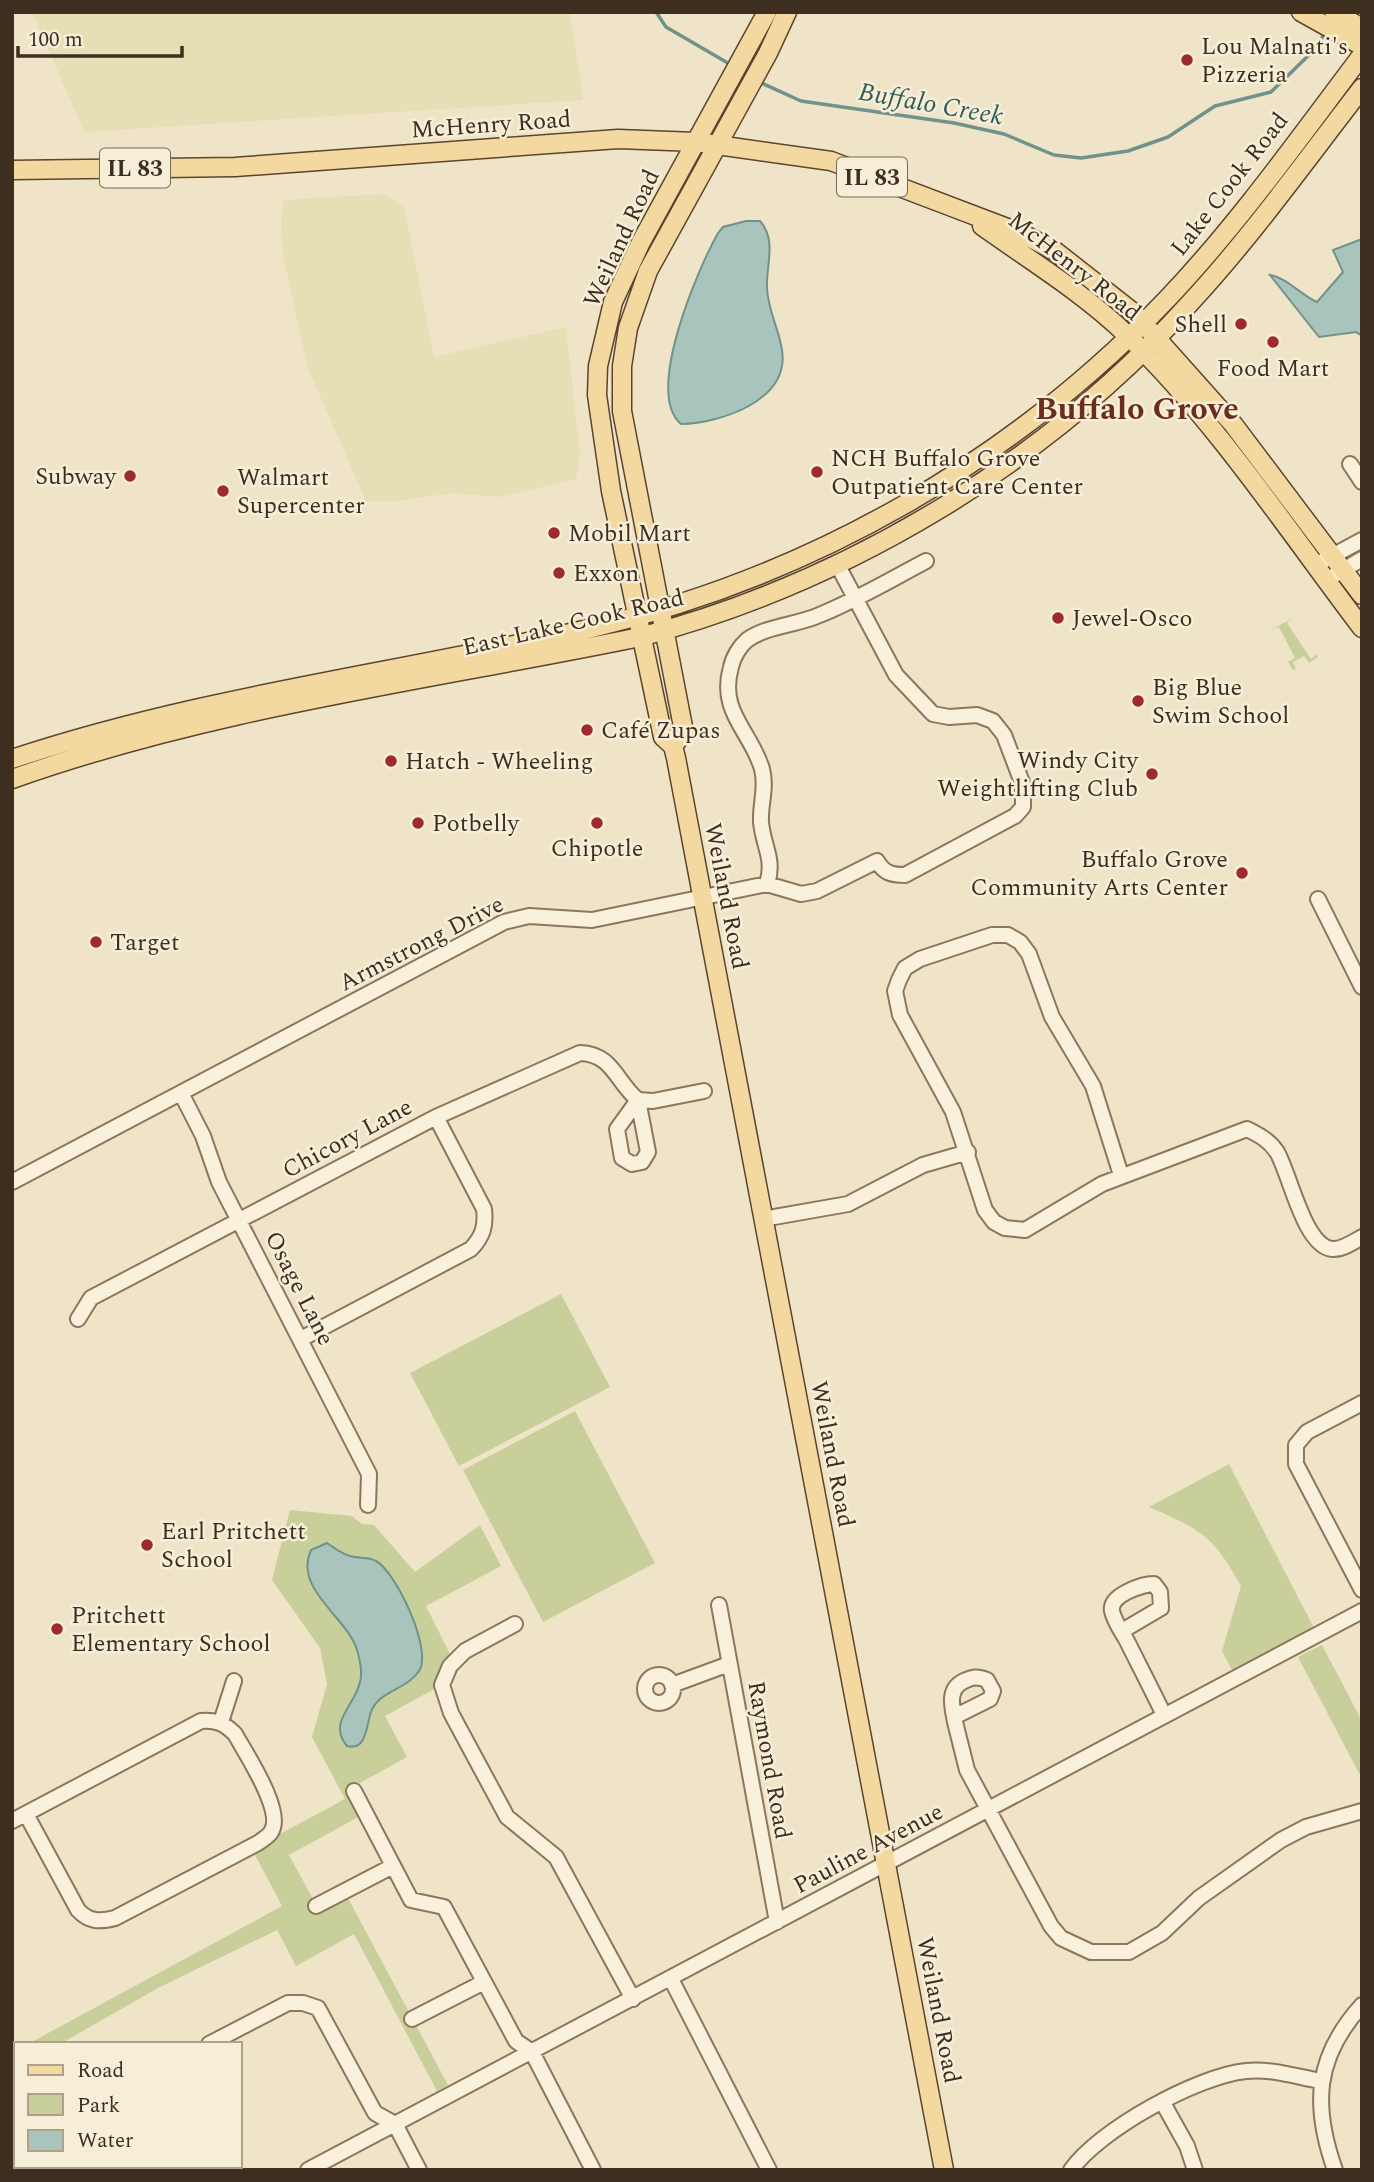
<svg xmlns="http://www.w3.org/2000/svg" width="1374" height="2182" font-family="Spectral,serif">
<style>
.farmland{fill:#e6deb5}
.green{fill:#c9cf9b}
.water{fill:#a9c4bc;stroke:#6f938a;stroke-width:2}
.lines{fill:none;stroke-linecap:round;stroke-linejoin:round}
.stream{stroke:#6f938a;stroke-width:3.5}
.minor-casing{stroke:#8d765c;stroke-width:18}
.major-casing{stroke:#5b4430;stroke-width:21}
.minor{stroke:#faf1dc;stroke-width:14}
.major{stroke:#f3d9a0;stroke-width:18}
.poi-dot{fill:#9e2a2b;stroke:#f7eed8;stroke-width:2.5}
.labels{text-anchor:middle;stroke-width:5;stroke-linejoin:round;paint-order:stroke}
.shield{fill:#f7eed8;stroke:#756857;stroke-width:2}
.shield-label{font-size:23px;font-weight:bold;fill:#3d2e20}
.poi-label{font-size:24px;fill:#3d2e20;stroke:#f7eed8;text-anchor:start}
.street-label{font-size:24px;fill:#3d2e20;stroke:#f7eed8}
.water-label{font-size:26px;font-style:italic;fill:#2f5d5a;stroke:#f7eed8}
.district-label{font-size:32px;font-weight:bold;fill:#6b2e1e;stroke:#f7eed8}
</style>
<rect width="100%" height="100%" fill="#f0e4c8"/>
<path class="farmland" d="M32 12H570L583 100 84 132Z
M383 194 404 207 434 357 566 327 580 456 576 479 499 497 453 493 396 501H366L307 366 282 249 281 221 283 200Z"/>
<path class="green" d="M1293 618 1287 623 1311 659 1317 654 1318 657 1309 663 1304 656 1293 662 1296 669 1293 670 1288 662 1295 658 1279 627 1271 630Z
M561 1294 610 1387 459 1466 410 1373Z
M575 1411 655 1563 543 1622 463 1470Z
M1229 1464 1314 1628 1232 1670 1222 1651 1241 1586C1212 1534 1201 1530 1149 1507Z
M290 1510 352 1516 362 1524 374 1525 415 1572 480 1525 501 1566 426 1606 451 1656 438 1687 385 1716 407 1757 349 1789 362 1815 289 1855 320 1912 348 1898 448 2085 437 2091 354 1934 296 1966 277 1930 158 1988 60 2044H28L282 1906 254 1853 280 1834 345 1799 312 1737 327 1684 320 1648 272 1580Z
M1322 1645 1362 1721V1779L1298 1657Z"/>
<path class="water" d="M746 221H760C777 240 766 265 767 288 768 311 779 329 782 350 790 401 720 423 681 424 644 393 698 269 718 233L723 227Z
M1362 239V336L1356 332 1319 337 1270 275C1287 278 1301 295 1317 302L1343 272 1333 250Z
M327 1543C334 1548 342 1554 350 1556 359 1559 368 1556 376 1561 396 1572 433 1650 419 1671 407 1690 379 1690 371 1712 366 1726 367 1751 347 1746 327 1722 355 1706 360 1682 363 1672 360 1660 357 1650 348 1618 293 1589 311 1550Z"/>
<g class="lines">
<path class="stream" d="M656 12 666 27 733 66
M757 81 801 101 954 123 1004 134 1054 155 1081 158 1128 151 1168 137 1215 106 1271 92 1309 55 1327 31"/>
<defs>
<path id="minor" d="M1350 464 1362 482
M1323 561 1362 540
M1326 580 1362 559
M767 884C775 859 763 846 761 822 760 804 767 788 762 769 751 731 718 712 731 667 733 657 740 646 747 640 766 626 796 625 817 616 855 601 890 580 926 561
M1318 899 1362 987
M181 1093 203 1136 219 1182 369 1474 368 1505
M638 1100 648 1152 642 1162 632 1164 622 1158 617 1129Z
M1121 1175 1093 1086 1052 1017 1029 954 1020 942 1008 935H992L920 959 905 968 899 980 895 991 900 1015 953 1112 985 1210 994 1222 1005 1228 1025 1230 1102 1184 1247 1129C1259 1135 1269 1140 1277 1152 1290 1174 1304 1246 1332 1249 1342 1250 1353 1242 1362 1237
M12 1182 504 922 529 916 592 920 767 884 801 894 817 891 877 861C884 873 891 875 905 875L1015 816 1023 807V785L1004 735 993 721 977 715 949 717 933 714 896 675 837 564
M763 1219 848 1204 923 1165 968 1152
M78 1319 91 1298 436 1117 580 1053C613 1054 616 1082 638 1100L653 1101 704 1091
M301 1339 471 1249C483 1236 486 1226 484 1209L436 1117
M1362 1403 1307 1432 1296 1445V1464L1362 1590
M719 1605 777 1922
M515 1624 465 1651 450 1666 442 1685 451 1713 507 1817 556 1857 633 1999
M1122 1631 1161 1608 1160 1592 1154 1584C1143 1584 1109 1595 1112 1611 1114 1621 1122 1632 1127 1641 1139 1665 1152 1690 1164 1715
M645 1689a14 14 0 1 1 28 0a14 14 0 1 1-28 0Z
M672 1685 729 1664
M954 1717 990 1699 993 1691 987 1680C977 1676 973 1677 964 1681 947 1689 952 1706 955 1722L967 1770 1051 1926 1061 1938 1091 1952H1129L1162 1933 1199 1898 1281 1840 1306 1827 1362 1811
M221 1722 234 1681
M354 1791 411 1900 444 1907 516 2041 532 2052 593 2170
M12 1821 201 1721C217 1720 224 1723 235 1734 246 1754 285 1812 271 1832 269 1836 262 1840 258 1843L115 1918C100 1922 89 1922 78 1910L26 1814
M316 1906 393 1866
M671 1979 769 2170
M412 2019 484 1982
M209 2044 288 2003H303L318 2008 375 2113 395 2124
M12 2077 16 2081
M1163 2103 1187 2146 1195 2170
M395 2124 419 2170
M64 2166 66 2170
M308 2170 1362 1611
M1071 2170C1099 2130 1197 2076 1246 2071 1270 2068 1297 2077 1321 2081
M1335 2170C1312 2105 1315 2057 1362 2005"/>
<path id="major" d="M767 12 641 242 613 302 598 366 597 395 611 491 663 737 673 746 676 758 944 2170
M1301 12 1362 46
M1334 12 1362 28
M12 170 235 167 618 139 696 142 831 161 1023 234 1055 251 1134 313 1233 424 1362 595
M982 226C1031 261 1082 292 1126 334 1216 421 1286 528 1362 628
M673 746 684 732 622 411V366L628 328 648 271 768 53 787 12
M12 759C201 696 399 673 592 628 812 576 1013 461 1169 297 1239 223 1300 137 1362 55
M12 779C215 707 431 680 640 637 848 582 1046 463 1190 303 1252 236 1306 160 1362 88"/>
</defs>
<use href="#minor" class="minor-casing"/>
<use href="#major" class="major-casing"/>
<use href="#minor" class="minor"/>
<use href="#major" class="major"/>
</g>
<g class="poi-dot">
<circle cx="1187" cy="60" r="7"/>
<circle cx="1241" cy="324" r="7"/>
<circle cx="1273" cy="342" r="7"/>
<circle cx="817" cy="472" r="7"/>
<circle cx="130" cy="476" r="7"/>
<circle cx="223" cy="491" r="7"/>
<circle cx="554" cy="533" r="7"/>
<circle cx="559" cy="573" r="7"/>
<circle cx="1058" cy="618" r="7"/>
<circle cx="1138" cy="701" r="7"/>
<circle cx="587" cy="730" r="7"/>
<circle cx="391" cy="761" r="7"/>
<circle cx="1152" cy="774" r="7"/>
<circle cx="418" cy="823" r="7"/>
<circle cx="597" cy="823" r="7"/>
<circle cx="1242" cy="873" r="7"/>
<circle cx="96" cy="942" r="7"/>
<circle cx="147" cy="1545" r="7"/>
<circle cx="57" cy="1629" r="7"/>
</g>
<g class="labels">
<g class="shield">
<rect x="100" y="148.5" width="70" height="39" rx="5"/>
<rect x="837" y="157.5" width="70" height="39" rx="5"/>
</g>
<g class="shield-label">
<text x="135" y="176">IL 83</text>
<text x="872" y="185">IL 83</text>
</g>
<g class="poi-label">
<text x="1201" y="54">Lou Malnati's<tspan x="1201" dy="28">Pizzeria</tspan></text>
<text x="1227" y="332" text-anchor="end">Shell</text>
<text x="1273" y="376" text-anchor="middle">Food Mart</text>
<text x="831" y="466">NCH Buffalo Grove<tspan x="831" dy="28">Outpatient Care Center</tspan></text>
<text x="116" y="484" text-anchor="end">Subway</text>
<text x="237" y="485">Walmart<tspan x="237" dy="28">Supercenter</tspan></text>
<text x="568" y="541">Mobil Mart</text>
<text x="573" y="581">Exxon</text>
<text x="1072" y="626">Jewel-Osco</text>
<text x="1152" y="695">Big Blue<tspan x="1152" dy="28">Swim School</tspan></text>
<text x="601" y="738">Café Zupas</text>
<text x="1138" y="768" text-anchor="end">Windy City<tspan x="1138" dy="28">Weightlifting Club</tspan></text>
<text x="405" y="769">Hatch - Wheeling</text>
<text x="432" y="831">Potbelly</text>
<text x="597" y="856" text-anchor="middle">Chipotle</text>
<text x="1228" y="867" text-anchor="end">Buffalo Grove<tspan x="1228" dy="28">Community Arts Center</tspan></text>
<text x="110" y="950">Target</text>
<text x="161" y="1539">Earl Pritchett<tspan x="161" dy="28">School</tspan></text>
<text x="71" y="1623">Pritchett<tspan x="71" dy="28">Elementary School</tspan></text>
</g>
<g class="street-label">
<text transform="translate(491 124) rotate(-4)" y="8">McHenry Road</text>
<text transform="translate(1229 184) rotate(-52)" y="8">Lake Cook Road</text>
<text transform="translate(621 238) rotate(-65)" y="8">Weiland Road</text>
<text transform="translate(1075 266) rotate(38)" y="8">McHenry Road</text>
<text transform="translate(573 622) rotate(-13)" y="8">East Lake Cook Road</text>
<text transform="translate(727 896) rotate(79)" y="8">Weiland Road</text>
<text transform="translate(421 943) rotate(-27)" y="8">Armstrong Drive</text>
<text transform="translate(347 1138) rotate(-28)" y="8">Chicory Lane</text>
<text transform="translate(300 1288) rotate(63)" y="8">Osage Lane</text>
<text transform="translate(833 1454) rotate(79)" y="8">Weiland Road</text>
<text transform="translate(770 1760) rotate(80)" y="8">Raymond Road</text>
<text transform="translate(868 1848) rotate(-28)" y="8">Pauline Avenue</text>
<text transform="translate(939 2010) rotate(79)" y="8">Weiland Road</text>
</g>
<g class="water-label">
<text transform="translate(931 103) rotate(10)" y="9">Buffalo Creek</text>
</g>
<g class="district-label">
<text x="1137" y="419">Buffalo Grove</text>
</g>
</g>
<rect width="1374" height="2182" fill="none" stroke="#3d2e20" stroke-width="28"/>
<rect x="14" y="2042" width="228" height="126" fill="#f7eed8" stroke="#ada18e" stroke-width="2"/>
<rect x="28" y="2065" width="35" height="10" fill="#f3d9a0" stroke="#ada18e" stroke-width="2"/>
<text x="77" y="2077" font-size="21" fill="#3d2e20">Road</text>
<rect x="28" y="2094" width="35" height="21" fill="#c9cf9b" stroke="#ada18e" stroke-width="2"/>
<text x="77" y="2112" font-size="21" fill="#3d2e20">Park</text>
<rect x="28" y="2130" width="35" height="21" fill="#a9c4bc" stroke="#ada18e" stroke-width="2"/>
<text x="77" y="2147" font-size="21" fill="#3d2e20">Water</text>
<path d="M18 46v10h164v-10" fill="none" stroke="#3d2e20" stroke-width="3.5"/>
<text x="28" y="46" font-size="21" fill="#3d2e20" stroke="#f7eed8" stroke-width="5" paint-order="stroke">100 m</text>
</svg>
